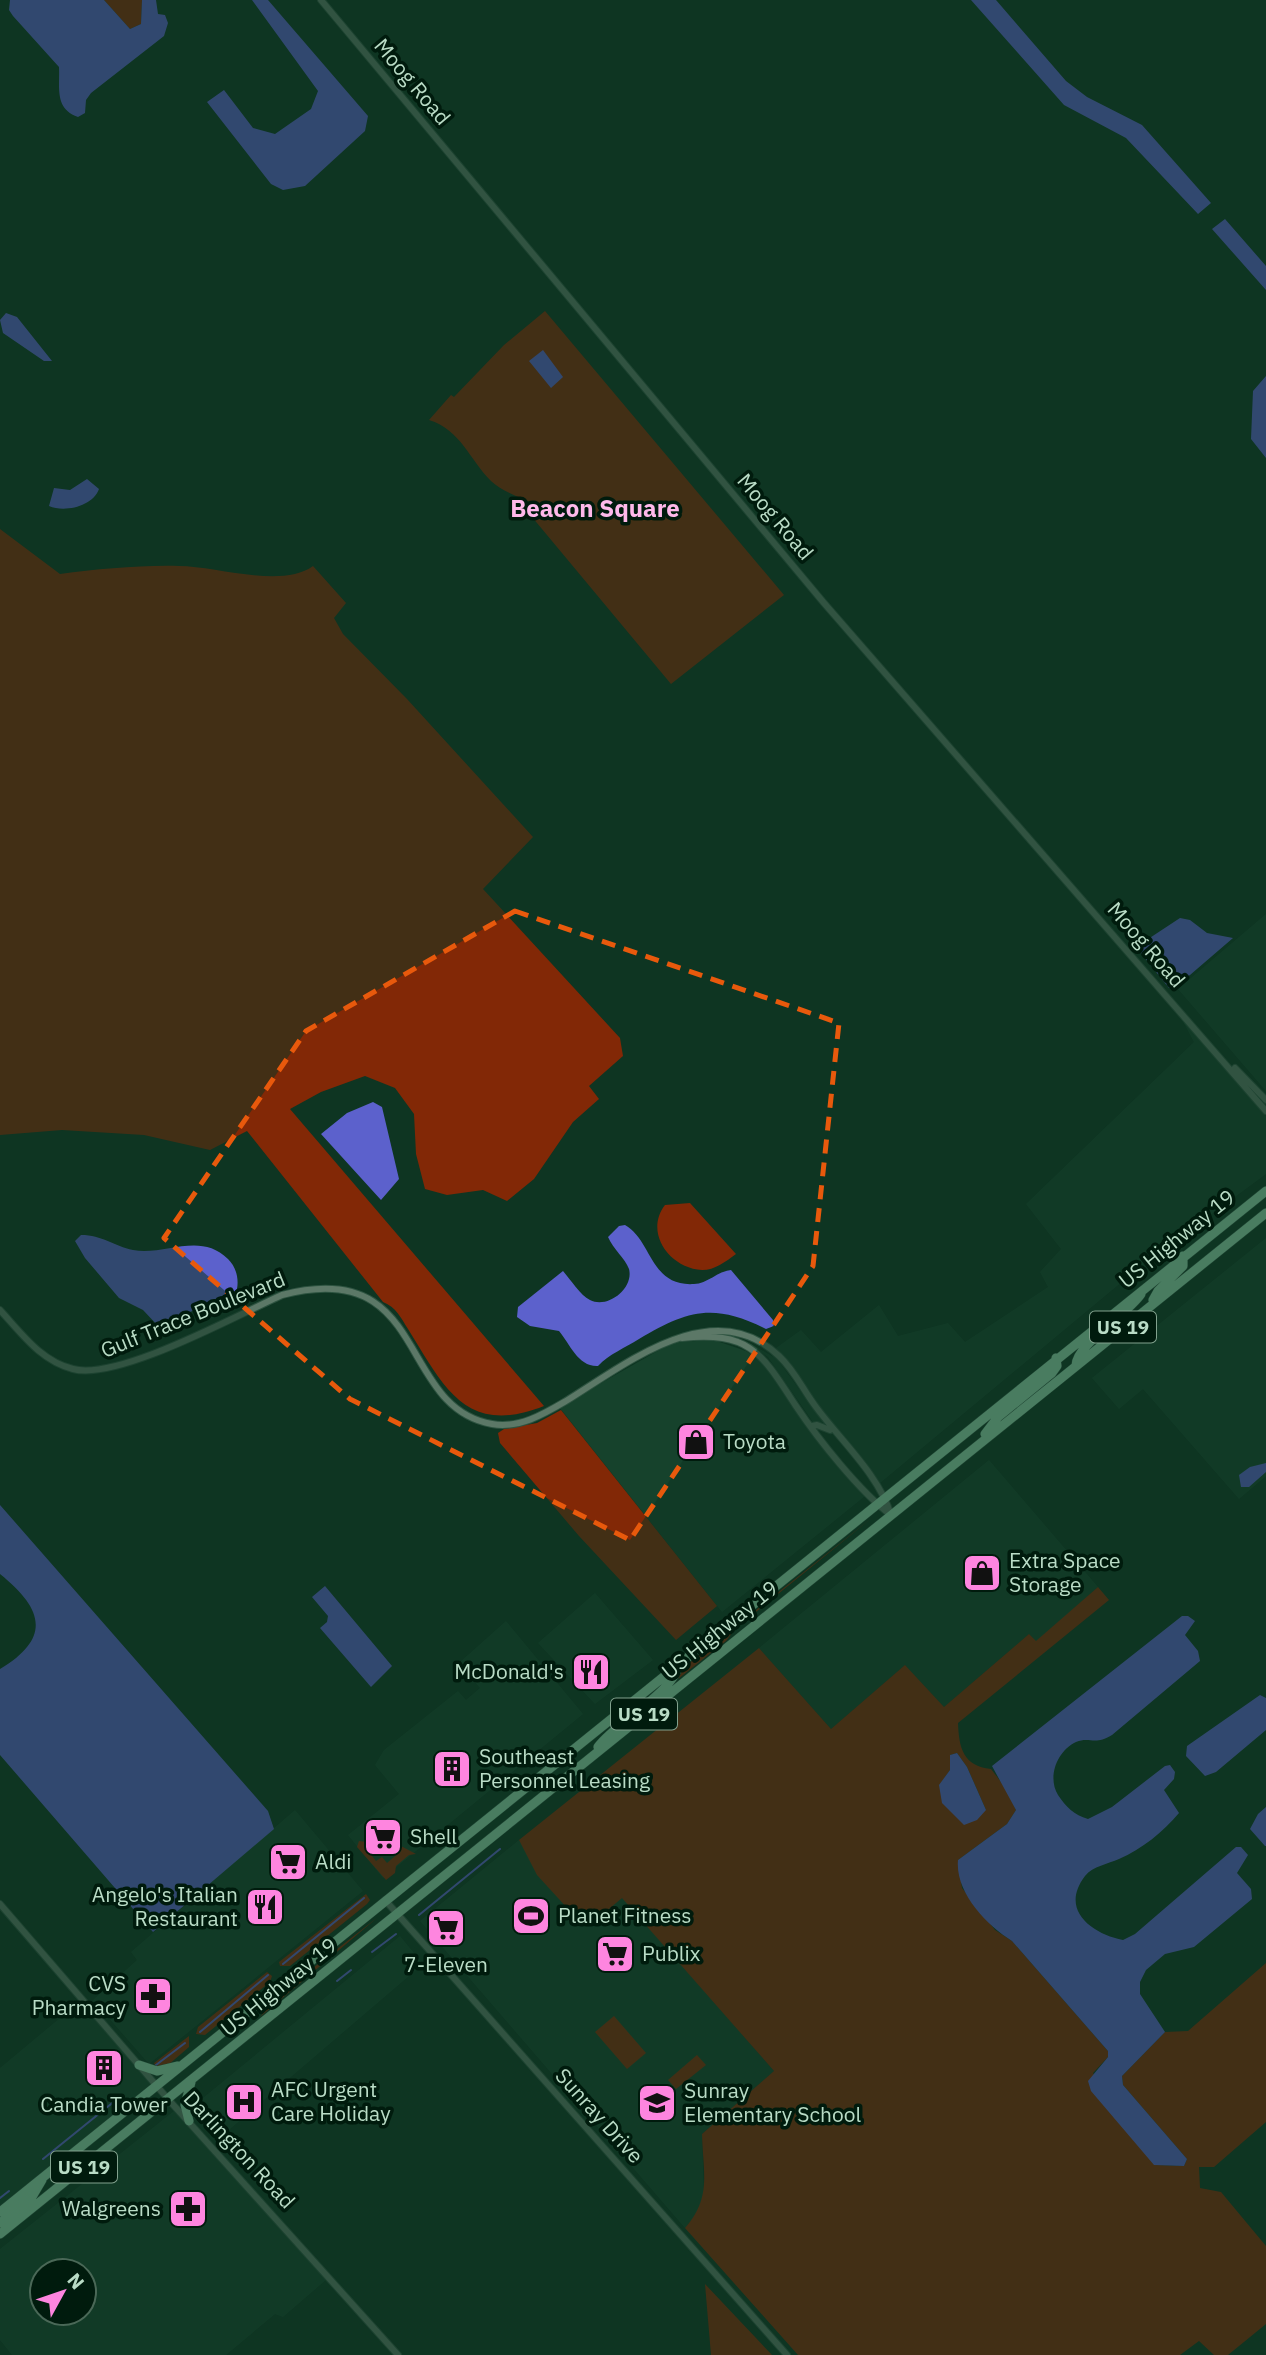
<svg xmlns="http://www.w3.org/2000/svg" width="1266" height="2355" font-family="'IBM Plex Sans',sans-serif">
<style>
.built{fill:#16422c;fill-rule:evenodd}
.green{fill:#822806;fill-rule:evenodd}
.water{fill:#5c61cc}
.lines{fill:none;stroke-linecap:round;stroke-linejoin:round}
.stream{stroke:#5c61cc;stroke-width:2}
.tertiary-casing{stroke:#2d5340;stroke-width:8}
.trunk-casing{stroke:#2d5340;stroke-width:10}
.tertiary{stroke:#5c7867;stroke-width:6}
.trunk{stroke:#90d2ab;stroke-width:9}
.marked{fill:none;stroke:#e8590c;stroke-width:5;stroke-dasharray:14 9;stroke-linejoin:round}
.labels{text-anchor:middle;stroke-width:7;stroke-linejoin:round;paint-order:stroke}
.shield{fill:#001b0d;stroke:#82a28e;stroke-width:2}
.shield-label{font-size:19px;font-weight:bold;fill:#b9dcc6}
.street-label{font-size:21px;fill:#b9dcc6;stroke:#001b0d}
.poi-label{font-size:21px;fill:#b9dcc6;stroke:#001b0d;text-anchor:start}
.quarter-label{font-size:24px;font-weight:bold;fill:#feb9ea;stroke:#001b0d}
</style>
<rect width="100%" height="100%" fill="#0e3522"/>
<path class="built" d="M1266 914V1091L1178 989Z
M1179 1014 1266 1116V1174L1141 1266 880 1483 816 1402 790 1362 776 1348 801 1330 821 1352 879 1305 898 1336 948 1323 965 1342 1048 1287 1040 1272 1061 1249 1026 1204 1194 1042Z
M1266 1238V1476L1239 1499 1143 1389 1119 1409 1092 1378Z
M731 1337 737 1338 751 1344 777 1359 823 1422H813L768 1357 750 1345Z
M714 1340 746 1351 763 1362 810 1431 865 1496 722 1612 559 1407 661 1349 677 1342Z
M989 1460 1098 1587 1036 1642 1029 1634 944 1707 905 1665 831 1729 759 1648Z
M595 1593 653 1660 595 1704 538 1643Z
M506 1621 583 1714 383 1878 348 1835 399 1794 375 1765 384 1750 458 1691 466 1700 480 1688 459 1663Z
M295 1810 363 1891 149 2064 93 2000 137 1960 131 1952Z
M519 1840 591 1924 622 1897 774 2071 702 2134 704 2198 699 2212 685 2228 420 1921Z
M400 1936 423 1964 216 2141 192 2107Z
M73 2001 81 2010 85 2007 151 2084 0 2206V2068L60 2018Z
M174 2111 327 2279 283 2317 275 2314 226 2355H12L0 2340V2249ZM42 2271H84V2313H42Z"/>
<path class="green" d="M104 0H142L141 24 130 29Z
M545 311 784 595 671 684 527 511 530 502C518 497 500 490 491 481 469 459 461 430 429 420L451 395 454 397 504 345Z
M0 529 60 574C98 569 141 565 179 566 216 566 282 589 313 566L346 603 334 618 343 634 407 699 533 837 483 889 620 1038 623 1056 589 1086 599 1099 573 1122 534 1179 507 1201 483 1190 447 1195 425 1189 416 1154 414 1114 395 1088 365 1076 321 1092 290 1109 544 1406C466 1437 444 1387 408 1329 401 1318 396 1307 383 1302L247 1131 210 1150 144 1135 62 1130 0 1135Z
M690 1203 736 1254C725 1262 715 1270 702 1270 669 1268 644 1232 665 1205Z
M561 1410 717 1606 676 1640 579 1536 500 1443 498 1433 504 1429 537 1423Z
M873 1517 735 1629 726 1641 678 1679 683 1668Z
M1098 1587 1109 1600 958 1723C959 1748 963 1766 991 1769L1008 1791 1016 1810 1007 1824 958 1860 962 1888 995 1930 1012 1941 1108 2051V2057L1093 2073 1155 2165 1184 2166 1187 2159 1123 2085 1122 2076 1165 2032 1188 2031 1266 1963V2122L1214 2167H1199L1200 2188 1221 2192 1266 2246V2324L1228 2355H1214L1199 2341 1180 2355H798L685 2228C712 2197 703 2173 702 2134L774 2071 622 1898 591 1924 579 1921 537 1875 519 1840 759 1648 831 1729 905 1665 944 1707 1029 1634 1036 1641ZM957 1753 967 1767 986 1810 939 1786 950 1770V1755Z
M359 1841 367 1842 371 1848 368 1851 376 1861 382 1857 387 1863 401 1851 399 1845 416 1854 409 1855 396 1866 395 1873 386 1880 357 1847Z
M366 1894 370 1900 367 1904 290 1966H280L279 1962Z
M378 1917 260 2017 277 1996Z
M267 1972 272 1976 270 1982 205 2035 196 2034 198 2027Z
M614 2016 646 2053 627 2069 595 2032Z
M189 2036V2047L167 2066 156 2067 154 2063Z
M697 2055 706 2065 676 2089 668 2080Z
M705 2284 772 2355H711Z"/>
<path class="water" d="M10 0H104L130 29 141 24 142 0H156L158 14 165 15 168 23 164 36 91 93 86 100 85 113 78 117C54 109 60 87 59 67L13 16 9 10Z
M252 0H268L368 116 365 131 305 186 283 190 271 184 207 102 224 90 253 128 275 134 311 109 318 91Z
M971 0H996L1066 81 1087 97 1142 125 1211 203 1198 214 1126 138 1064 105Z
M1225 219 1266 266V290L1212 229Z
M6 313 17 317 52 361H44L3 333 0 320Z
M543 350 563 377 551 388 529 361Z
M1266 376V458L1251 439 1253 391Z
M87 479 99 489C93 506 65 513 49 506L54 488 70 490Z
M1180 918 1190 920 1207 933 1233 938 1190 975 1169 988 1136 947Z
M373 1102 382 1107 399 1179 381 1200 321 1134 347 1113Z
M625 1225C652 1240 650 1287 694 1284 707 1284 718 1271 731 1270L773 1320 774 1326 766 1329C713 1302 686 1311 639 1339 625 1348 609 1354 598 1366 578 1367 570 1344 559 1331L530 1326 517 1317 518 1307 563 1271C571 1280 580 1295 590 1300 608 1309 634 1288 629 1269 625 1258 613 1249 608 1237L619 1226Z
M81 1235C102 1235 114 1246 133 1250 165 1256 200 1231 228 1259 236 1267 239 1278 237 1289 226 1302 195 1307 179 1318 172 1323 168 1327 159 1327L143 1310 119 1298 85 1258 75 1241Z
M1266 1463V1472L1249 1487H1241L1239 1475 1250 1467Z
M0 1505 268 1811 274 1829 153 1932 0 1755V1669C53 1637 42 1608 0 1574Z
M325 1586 392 1666 371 1687 320 1628 327 1622 328 1616 312 1597Z
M1182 1616H1188L1195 1621 1185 1635 1198 1651 1200 1661 1112 1735C1094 1746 1090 1736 1076 1742 1057 1751 1047 1777 1058 1795 1066 1807 1074 1815 1088 1819L1112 1807 1165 1766 1170 1765 1175 1772 1174 1779 1164 1790 1179 1813C1163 1832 1142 1849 1119 1859 1108 1864 1093 1866 1085 1876 1059 1910 1092 1934 1123 1940L1135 1934 1236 1847H1241L1248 1855 1237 1873 1251 1889 1252 1899 1194 1947 1165 1954 1146 1970 1140 1982V1994L1165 2032 1122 2076 1123 2085 1187 2159 1184 2166 1154 2165 1091 2091 1088 2081 1108 2057V2051L1012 1941C986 1925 955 1892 958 1860L1007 1824 1016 1810 992 1766Z
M1260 1695 1266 1698V1730L1216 1772 1205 1776 1186 1756 1187 1746Z
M957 1753 967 1767 986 1810 977 1820 964 1825 942 1803 939 1785 950 1770V1755Z
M1266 1807V1846H1265L1250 1829 1258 1814Z"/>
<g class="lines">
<path class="stream" d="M419 1915 500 1849
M372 1952 396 1934
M283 1964 364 1898
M337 1981 351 1970
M200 2032 268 1975
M156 2065 185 2043
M43 2159 116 2100
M0 2198 9 2191"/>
<defs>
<path id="tertiary" d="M321 0 824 603 1266 1111
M1235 1068 1266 1100
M0 1310C22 1334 41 1361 73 1369 118 1381 237 1315 282 1295 430 1256 396 1407 492 1424 519 1429 544 1414 566 1401 626 1364 713 1293 779 1356 795 1371 803 1390 816 1407 841 1441 879 1475 891 1515
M682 1338C751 1331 762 1354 796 1406 818 1439 860 1492 891 1515
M812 1426 817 1425 830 1430
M385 1900 787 2355
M0 1904 168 2099 398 2355"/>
<path id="trunk" d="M1153 1300 1158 1291 1183 1266V1256
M1076 1366C1075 1345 1128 1314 1141 1294
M985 1434 998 1417 1052 1373 1057 1366 1056 1358
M598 1747C616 1722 677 1691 679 1662
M139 2065 157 2071 178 2066
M189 2121 185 2105 191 2082
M0 2212 1266 1191
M0 2223 32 2197 42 2180
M0 2234 1266 1213"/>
</defs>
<use href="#tertiary" class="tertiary-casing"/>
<use href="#trunk" class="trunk-casing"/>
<use href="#tertiary" class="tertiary"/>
<use href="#trunk" class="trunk"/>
</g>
<path d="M0 0H1266V2355H0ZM515 911 839 1023 813 1266 630 1540 350 1399 164 1238 306 1031Z" fill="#0e3522" fill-opacity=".55" fill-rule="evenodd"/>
<path class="marked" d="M515 911 839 1023 813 1266 630 1540 350 1399 164 1238 306 1031Z"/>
<defs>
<symbol id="shop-square" viewBox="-11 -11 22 22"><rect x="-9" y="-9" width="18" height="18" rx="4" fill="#fe85df" stroke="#001b0d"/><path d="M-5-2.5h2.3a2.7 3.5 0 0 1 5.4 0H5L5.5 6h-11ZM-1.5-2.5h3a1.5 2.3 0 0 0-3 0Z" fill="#111"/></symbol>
<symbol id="restaurant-square" viewBox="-11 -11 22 22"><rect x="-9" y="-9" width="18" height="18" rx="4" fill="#fe85df" stroke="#001b0d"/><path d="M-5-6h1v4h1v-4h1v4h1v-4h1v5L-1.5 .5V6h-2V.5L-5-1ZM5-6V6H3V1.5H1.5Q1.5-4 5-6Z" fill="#111"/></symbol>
<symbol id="building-square" viewBox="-11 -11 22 22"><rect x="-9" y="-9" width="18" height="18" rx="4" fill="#fe85df" stroke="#001b0d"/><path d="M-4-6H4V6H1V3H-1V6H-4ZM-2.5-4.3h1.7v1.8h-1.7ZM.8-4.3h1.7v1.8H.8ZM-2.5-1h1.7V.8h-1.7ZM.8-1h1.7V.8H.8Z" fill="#111"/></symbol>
<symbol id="supermarket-square" viewBox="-11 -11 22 22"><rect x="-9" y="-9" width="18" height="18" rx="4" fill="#fe85df" stroke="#001b0d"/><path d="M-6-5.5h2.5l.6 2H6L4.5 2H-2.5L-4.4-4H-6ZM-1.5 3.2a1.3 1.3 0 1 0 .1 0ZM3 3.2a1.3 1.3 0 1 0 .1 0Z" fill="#111"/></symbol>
<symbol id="stadium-square" viewBox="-11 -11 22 22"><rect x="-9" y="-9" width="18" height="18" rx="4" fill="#fe85df" stroke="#001b0d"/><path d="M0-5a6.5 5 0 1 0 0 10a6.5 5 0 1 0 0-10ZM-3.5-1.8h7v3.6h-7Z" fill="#111"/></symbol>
<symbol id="pharmacy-square" viewBox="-11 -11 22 22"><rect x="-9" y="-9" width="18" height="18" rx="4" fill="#fe85df" stroke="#001b0d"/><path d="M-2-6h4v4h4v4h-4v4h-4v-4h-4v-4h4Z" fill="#111"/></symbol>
<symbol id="hospital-square" viewBox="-11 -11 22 22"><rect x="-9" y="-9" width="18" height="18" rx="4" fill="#fe85df" stroke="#001b0d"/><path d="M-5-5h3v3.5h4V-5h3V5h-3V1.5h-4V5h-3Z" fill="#111"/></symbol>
<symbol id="school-square" viewBox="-11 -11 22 22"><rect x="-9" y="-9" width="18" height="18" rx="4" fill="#fe85df" stroke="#001b0d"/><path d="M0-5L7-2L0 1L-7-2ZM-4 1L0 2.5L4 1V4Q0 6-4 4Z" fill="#111"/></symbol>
</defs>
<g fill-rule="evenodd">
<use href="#shop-square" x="674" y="1420" width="44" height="44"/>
<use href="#shop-square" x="960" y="1551" width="44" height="44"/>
<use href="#restaurant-square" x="569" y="1650" width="44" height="44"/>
<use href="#building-square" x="430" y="1747" width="44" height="44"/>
<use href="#supermarket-square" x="361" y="1815" width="44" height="44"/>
<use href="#supermarket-square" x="266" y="1840" width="44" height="44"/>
<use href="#restaurant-square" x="243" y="1885" width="44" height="44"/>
<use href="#stadium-square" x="509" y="1894" width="44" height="44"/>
<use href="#supermarket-square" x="424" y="1906" width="44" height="44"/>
<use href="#supermarket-square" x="593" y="1932" width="44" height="44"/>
<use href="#pharmacy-square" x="131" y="1974" width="44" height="44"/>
<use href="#building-square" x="82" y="2046" width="44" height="44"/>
<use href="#hospital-square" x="222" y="2080" width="44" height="44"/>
<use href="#school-square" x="635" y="2081" width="44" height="44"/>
<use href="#pharmacy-square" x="166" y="2187" width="44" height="44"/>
</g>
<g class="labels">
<g class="shield">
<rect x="1090" y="1311.5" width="66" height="31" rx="5"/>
<rect x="611" y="1698.5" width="66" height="31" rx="5"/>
<rect x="51" y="2151.5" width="66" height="31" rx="5"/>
</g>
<g class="shield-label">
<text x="1123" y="1334">US 19</text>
<text x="644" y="1721">US 19</text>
<text x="84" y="2174">US 19</text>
</g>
<g class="street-label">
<text transform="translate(412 82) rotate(50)" y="7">Moog Road</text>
<text transform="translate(775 517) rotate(50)" y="7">Moog Road</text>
<text transform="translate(1146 945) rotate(49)" y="7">Moog Road</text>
<text transform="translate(1177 1239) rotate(-39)" y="7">US Highway 19</text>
<text transform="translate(193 1315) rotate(-22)" y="7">Gulf Trace Boulevard</text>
<text transform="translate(720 1630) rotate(-39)" y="7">US Highway 19</text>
<text transform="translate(279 1987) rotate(-39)" y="7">US Highway 19</text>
<text transform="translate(599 2116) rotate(48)" y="7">Sunray Drive</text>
<text transform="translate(239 2150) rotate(47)" y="7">Darlington Road</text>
</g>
<g class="poi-label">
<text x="723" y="1449">Toyota</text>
<text x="1009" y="1568">Extra Space<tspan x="1009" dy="24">Storage</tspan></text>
<text x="564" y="1679" text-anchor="end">McDonald's</text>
<text x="479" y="1764">Southeast<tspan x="479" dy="24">Personnel Leasing</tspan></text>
<text x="410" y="1844">Shell</text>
<text x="315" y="1869">Aldi</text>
<text x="238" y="1902" text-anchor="end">Angelo's Italian<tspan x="238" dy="24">Restaurant</tspan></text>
<text x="558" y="1923">Planet Fitness</text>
<text x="642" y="1961">Publix</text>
<text x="446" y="1972" text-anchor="middle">7-Eleven</text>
<text x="126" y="1991" text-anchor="end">CVS<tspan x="126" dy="24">Pharmacy</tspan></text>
<text x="271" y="2097">AFC Urgent<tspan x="271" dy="24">Care Holiday</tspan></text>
<text x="684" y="2098">Sunray<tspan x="684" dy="24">Elementary School</tspan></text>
<text x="104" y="2112" text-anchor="middle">Candia Tower</text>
<text x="161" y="2216" text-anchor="end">Walgreens</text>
</g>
<g class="quarter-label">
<text x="595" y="517">Beacon Square</text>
</g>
</g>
<g transform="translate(63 2292) rotate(50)"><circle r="33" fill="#001b0d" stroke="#4a6857" stroke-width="2"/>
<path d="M0-5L12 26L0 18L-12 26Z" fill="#fe85df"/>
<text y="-10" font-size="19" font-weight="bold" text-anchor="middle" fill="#b9dcc6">N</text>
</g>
</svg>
